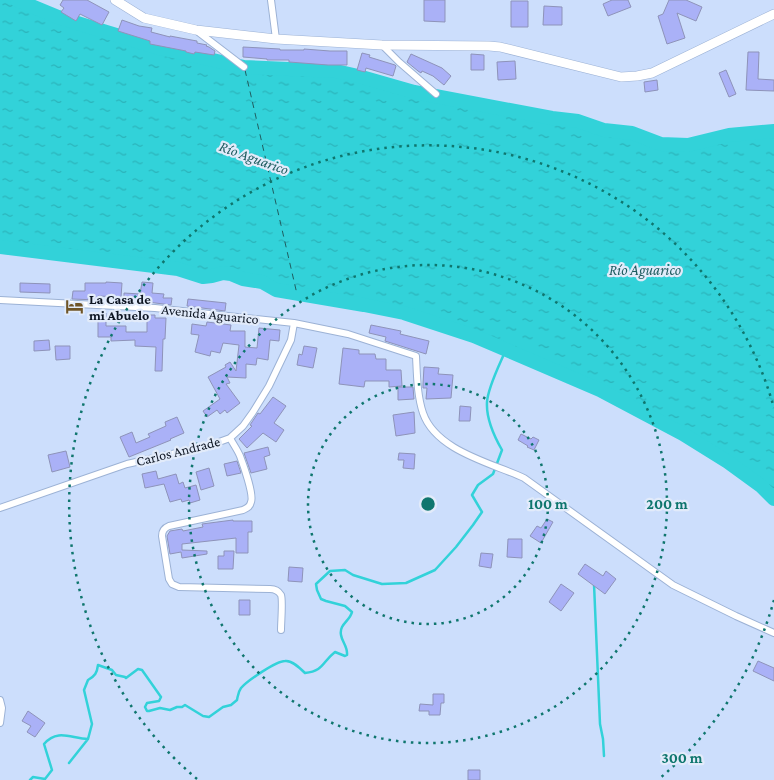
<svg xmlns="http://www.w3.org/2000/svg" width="774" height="780" font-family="'Crimson Pro',serif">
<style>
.water{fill:url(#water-ripples)}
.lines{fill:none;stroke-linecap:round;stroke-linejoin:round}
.stream{stroke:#32d2d9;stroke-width:2.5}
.river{stroke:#32d2d9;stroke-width:14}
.ferry{stroke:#1f5d60;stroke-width:1;stroke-dasharray:6 5;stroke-linecap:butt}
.building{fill:#aab1f7;stroke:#8e93b9}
.street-casing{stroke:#9cb2d5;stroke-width:8}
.secondary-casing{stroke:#9cb2d5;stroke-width:10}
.street{stroke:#fff;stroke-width:6}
.secondary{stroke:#fff;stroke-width:9}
.ring{fill:none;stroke:#0f766e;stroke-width:2.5;stroke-dasharray:2.5 5}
.labels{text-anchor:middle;stroke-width:4.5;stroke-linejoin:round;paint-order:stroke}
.poi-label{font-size:14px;font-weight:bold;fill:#0d1522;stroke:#e2ebfa;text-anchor:start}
.street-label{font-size:14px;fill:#0d1522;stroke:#e2ebfa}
.water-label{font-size:15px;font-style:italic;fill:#1f5d60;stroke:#e2ebfa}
.centre{fill:#0f766e;stroke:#e2ebfa;stroke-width:2.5}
.ring-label{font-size:15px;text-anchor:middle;font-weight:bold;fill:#0f766e;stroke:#e2ebfa;stroke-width:4.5;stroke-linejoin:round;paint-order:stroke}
</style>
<defs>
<pattern id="water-ripples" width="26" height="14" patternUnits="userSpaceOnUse" patternTransform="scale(1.25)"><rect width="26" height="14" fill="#32d2d9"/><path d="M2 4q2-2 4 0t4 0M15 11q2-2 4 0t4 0" fill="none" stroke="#2bb3ba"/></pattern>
</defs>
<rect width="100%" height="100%" fill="#ccdefc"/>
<path class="water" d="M0 0H17L58 17 103 31 159 48 244 67 336 71 358 76 414 92 552 118 578 121 604 130 632 133 661 144 688 145 729 135 774 131V499L761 486 728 462 683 434 600 390 474 336 404 313 364 305 276 290 262 282 243 279 231 274 223 273 212 276 203 277 178 269 0 247Z"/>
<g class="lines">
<path class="stream" d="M594 584 600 724 603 739 604 756
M69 763 88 739 92 724 84 690 88 680C95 676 97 673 98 665L112 670 116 675 125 677 126 678 138 669 142 670 161 697 159 701 147 703 145 707 147 711H149L160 708 170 710 177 707H182L185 705 203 716 209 717 223 707 231 705 237 700C238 695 238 692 241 688 247 681 276 661 285 661 292 660 300 668 305 673 324 671 322 662 335 652L345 656 347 655C348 647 342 642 341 635 339 624 350 621 352 612L345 606 326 601 321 599 317 590 316 584 330 571 345 570 353 575 382 584 406 583 435 570 456 547 473 525 482 512 472 495 478 485 493 474 502 450C494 436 486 419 487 402 488 386 501 362 507 347
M30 780 33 777 45 779 52 770 44 744C58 728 72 739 88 739"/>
<path class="river" d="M17 0 58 17 103 31 159 48 244 67 336 71 358 76 414 92 552 118 578 121 604 130 632 133 661 144 688 145 729 135 774 131
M0 247 178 269 203 277 212 276 223 273 231 274 243 279 262 282 276 290 364 305 404 313 474 336 600 390 683 434 728 462 761 486 774 499"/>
<path class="ferry" d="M245 70 297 294"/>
</g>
<path class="building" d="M63 0H87L109 12 102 25 80 14 76 21 61 12 64 8 60 5Z
M424 0H445V22L424 21Z
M612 0H628L631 7 608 16 603 4Z
M669 0H686L702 7 696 21 677 13 685 38 667 44 658 16 663 14Z
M511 1H528V27H511Z
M544 6 562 7V25H543Z
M122 20 139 26 152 28 151 32 170 37V36L186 39 197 41V43L207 45 206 46 209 47 215 51 214 55 195 52 194 54 186 52V51L150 44V41L118 31Z
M243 47 280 49V50H304V49L330 51H347V65H328L289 62V60H267V59L243 57Z
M748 52H759L758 79 774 80V91L746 90Z
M362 53 370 55 369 57 395 65 396 66 393 76 366 68 365 72 357 70Z
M411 54 442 68 451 76 444 85 433 76 422 71 421 73 418 71 407 62Z
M471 54 484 55V70H471Z
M515 61 516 79 498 80 497 62Z
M726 70 736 94 729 97 719 73Z
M657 80 658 90 645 92 644 82Z
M106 282 122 283 121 297 98 296V300L72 299 73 291H85V283H106Z
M142 282 153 283 152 293 164 294 163 298H172L171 305 140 301V302L124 301V293L140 294Z
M20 283 50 284V293L20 292Z
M188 299 226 303 225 311 187 306Z
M98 313H106V326H126V332H147V315H155V318H166L165 339H163L162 371H155L156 347 135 346V340L111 341V337H98Z
M207 322 231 325 230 331H245V347L257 348 259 328 280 330 279 341 270 340 268 360 257 358 256 365 246 364V378L227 377 230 383 226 384 240 403 227 413 225 410 220 414 217 410 207 417 203 411 220 399 208 377 226 367 225 365 230 362 236 371 239 345 223 343 220 353 211 351 210 356 195 352 199 335 191 334 192 324 206 326Z
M371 325 401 331 400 334 429 341 426 354 385 341 386 337 369 333Z
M49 340 50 350 34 351V341Z
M55 346H70V359L56 360Z
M304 346 317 348 313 368 297 365 299 354 302 355Z
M343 348 359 350V354H375L376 359H386V370H401L402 386 389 387V381H365L364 387 339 384Z
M424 367 439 368 438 374 453 375 451 398 426 399 427 388H423V384Z
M398 387H413L414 399 398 400Z
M273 397 286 406 274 423 284 430 276 442 263 433 247 448 239 439 252 426 250 425 258 413 260 414Z
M460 406 471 407 470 421H459Z
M414 412 415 433 396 436 393 415Z
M177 417 184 433 170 439 171 440 129 457 120 437 132 432 136 443 150 437 148 434 166 426 165 422Z
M521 434 531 439 533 437 539 440 534 450 527 447 528 446 518 440Z
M268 447 270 455 264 457 267 469 251 473 244 453Z
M66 451 70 467 52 472 48 455Z
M399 453 415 454 414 469 403 468 404 460H398Z
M237 461 241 473 227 476 224 464Z
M209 468 214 486 201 490 196 472Z
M156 471 158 479 176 474 179 484 183 482 185 488 196 485 200 500 190 503 189 500 182 502 181 499 170 502 164 484 145 488 142 474Z
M547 519 553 522 541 543 530 536 537 526 541 528Z
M233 520V521H252V532H248V553H236V538L182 544V550L207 551V554L182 558 181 552 170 554 167 536 170 531 182 529 183 531 203 527 202 524Z
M508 539H522V558L507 557Z
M224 551H234L233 569H218V556H224Z
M481 553 493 554 491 568 479 566Z
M585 564 603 576 606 571 616 579 605 594 578 574Z
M289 567 303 568 302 582 288 581Z
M561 584 574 593 561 611 549 602Z
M239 600H250V615H239Z
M758 661 774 668V681L753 671Z
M433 694H444V703H441L440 715H429V711H419L420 704 433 705Z
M28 711 45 723 35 737 27 732 31 726 22 721Z
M468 770H480V780H468Z"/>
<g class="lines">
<defs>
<path id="street" d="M271 0 276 39
M197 31 244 67
M382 45 399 62 436 94
M0 300 155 308 294 323 348 334 416 356C417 375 417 395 423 413 436 451 492 463 524 478L673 585 736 616 774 633
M230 438C233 444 237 449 240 456 243 464 254 495 251 502 250 507 247 508 243 510L169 526C164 528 162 531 162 536L169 579 172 584 179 587 270 589C274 589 278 590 281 595 283 600 281 622 281 630
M0 508 127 464 208 446 230 438 243 426 253 412 269 386 291 340 294 323
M0 700 2 708 0 723"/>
<path id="secondary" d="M115 0 144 18 196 30 276 39 382 45 489 46 500 47 621 77 637 76 652 73 774 14"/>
</defs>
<use href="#street" class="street-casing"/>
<use href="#secondary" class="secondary-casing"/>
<use href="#street" class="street"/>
<use href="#secondary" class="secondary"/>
</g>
<g class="ring">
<circle cx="428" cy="504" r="120"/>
<circle cx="428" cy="504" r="239"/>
<path d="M774 600A359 359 0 0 1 659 779M197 779A359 359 0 1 1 774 408"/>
</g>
<defs>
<symbol id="hotel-bare" viewBox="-9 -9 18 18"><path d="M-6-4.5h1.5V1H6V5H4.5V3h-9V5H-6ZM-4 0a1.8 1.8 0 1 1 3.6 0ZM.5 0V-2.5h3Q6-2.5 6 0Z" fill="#6f5527" stroke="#e2ebfa" stroke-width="2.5" paint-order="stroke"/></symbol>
</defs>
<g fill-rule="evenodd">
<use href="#hotel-bare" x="62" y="294" width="25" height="25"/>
</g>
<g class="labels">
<g class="poi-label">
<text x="89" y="304">La Casa de<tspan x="89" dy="16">mi Abuelo</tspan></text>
</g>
<g class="street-label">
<text transform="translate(210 314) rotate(6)" y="5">Avenida Aguarico</text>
<text transform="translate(178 451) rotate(-14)" y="5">Carlos Andrade</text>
</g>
<g class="water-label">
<text transform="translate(254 158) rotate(20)" y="5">Río Aguarico</text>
<text x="645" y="275">Río Aguarico</text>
</g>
</g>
<circle cx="428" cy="504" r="8" class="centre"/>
<g class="ring-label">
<text x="548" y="509">100 m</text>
<text x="667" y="509">200 m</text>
<text x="682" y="763">300 m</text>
</g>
</svg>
